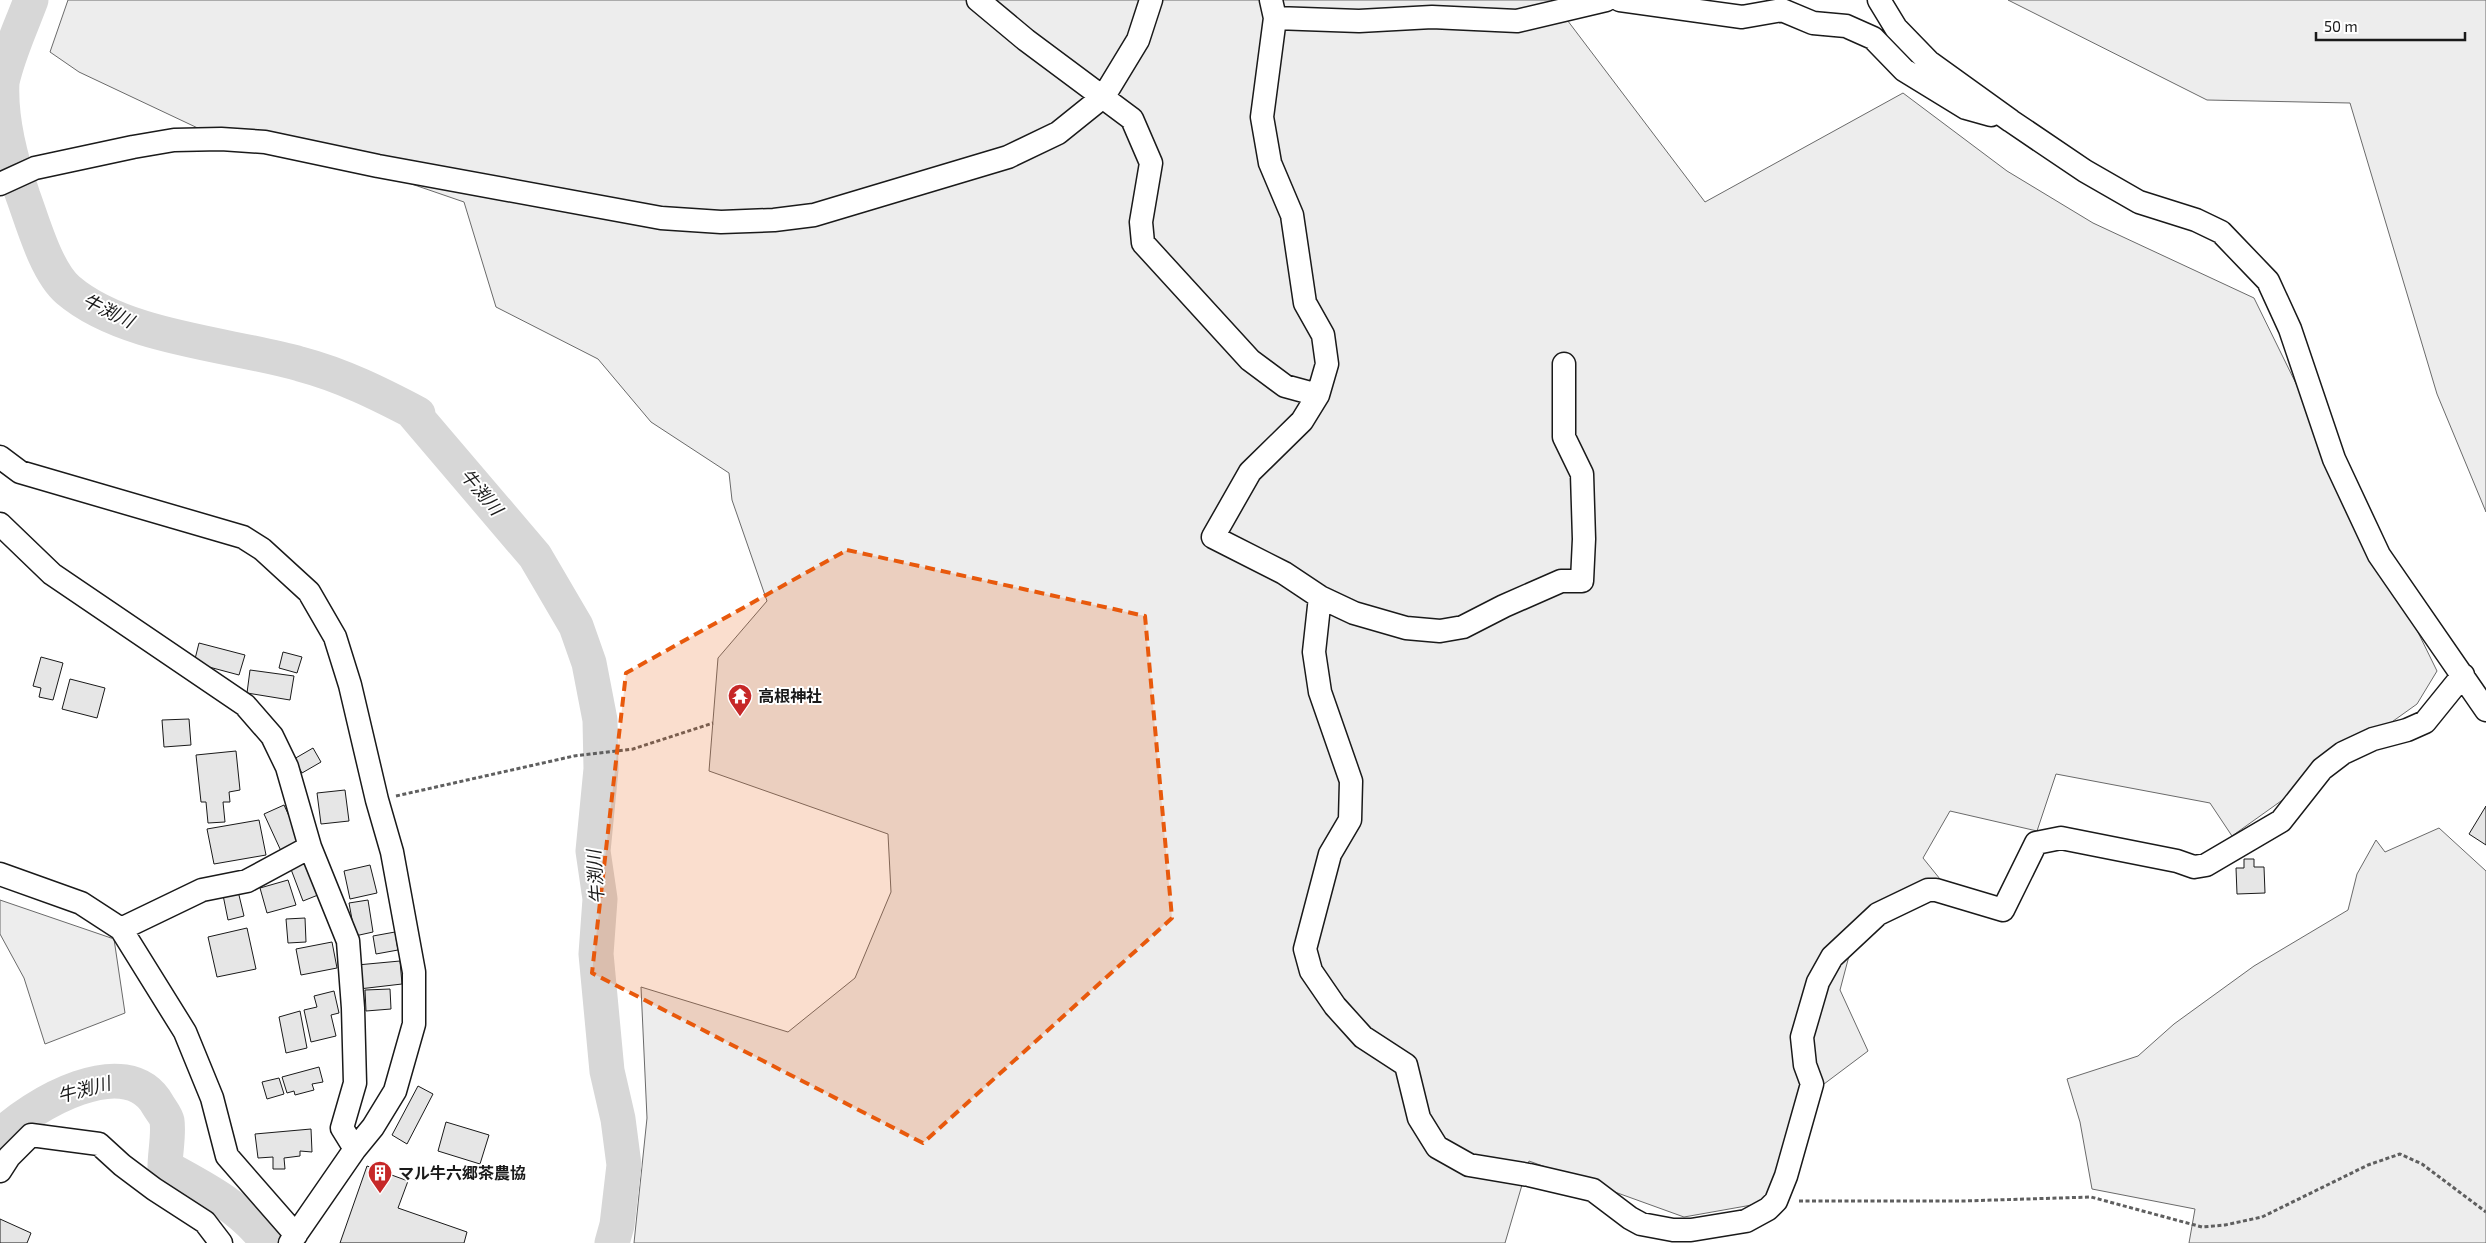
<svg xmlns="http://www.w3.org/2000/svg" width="2486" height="1243" font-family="'Exo 2','Noto Sans JP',sans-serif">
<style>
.built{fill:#ededed;stroke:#6a6a6a}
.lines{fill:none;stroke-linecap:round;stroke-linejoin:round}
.river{stroke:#d7d7d7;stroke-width:35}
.building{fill:#e6e6e6;stroke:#1a1a1a}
.minor-casing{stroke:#1a1a1a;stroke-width:25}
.path{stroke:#5f5f5f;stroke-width:3;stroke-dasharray:4 2.5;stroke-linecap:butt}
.minor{stroke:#fff;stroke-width:22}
.marked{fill:#e8590c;fill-opacity:0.2;stroke:#e8590c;stroke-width:4;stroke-dasharray:10 6;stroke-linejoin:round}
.labels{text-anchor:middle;stroke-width:4;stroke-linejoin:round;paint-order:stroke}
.poi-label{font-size:16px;font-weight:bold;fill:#1a1a1a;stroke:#fff;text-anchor:start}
.water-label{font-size:18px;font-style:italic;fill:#1a1a1a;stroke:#fff}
</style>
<rect width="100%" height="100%" fill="#fff"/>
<path class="built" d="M68 0H1552L1705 202 1903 93 2007 171 2093 223 2254 298 2437 671 2417 704 2232 836 2210 803 2056 774 2037 831 1950 811 1923 858 1940 879 1924 885 1854 937 1840 990 1868 1051 1820 1087 1763 1203 1684 1217 1529 1161 1505 1243H634L647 1118 641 987 788 1032 855 978 891 892 888 834 709 771 718 658 767 601 732 500 729 473 651 422 598 359 496 307 464 202 295 144 221 139 79 72 50 52Z
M2008 0H2486V512L2437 394 2350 103 2207 100Z
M2439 828 2486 871V1243H2189L2195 1209 2092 1189 2080 1122 2067 1079 2138 1056 2174 1024 2254 966 2348 910 2357 874 2376 840 2385 852Z
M0 900 114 939 125 1013 45 1044 24 978 0 934Z"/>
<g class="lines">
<path class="river" d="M31 0C21 27 8 54 2 82 0 120 11 160 23 196 33 223 46 271 68 290 124 338 230 344 300 364 342 375 380 394 418 414H414L535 556 576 626 589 663 600 720 601 769 593 851 600 899 596 954 607 1071 618 1119 624 1165 617 1225 612 1243
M0 1137C30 1105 127 1049 158 1105 161 1110 166 1116 167 1121 169 1135 165 1153 165 1167 202 1187 243 1208 268 1243"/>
</g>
<path class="building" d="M199 643 245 655 239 675 194 663Z
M283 652 302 657 297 673 279 668Z
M41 657 63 663 53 700 39 697 41 688 33 686Z
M250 670 294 676 290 700 247 693Z
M70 679 105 688 97 718 62 709Z
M189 719 191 745 164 747 162 720Z
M313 748 321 762 302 773 294 759Z
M236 751 240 790 229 792 230 802H223L225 822 208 823 206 802H201L196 755Z
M345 790 349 821 321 824 317 793Z
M284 805 301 842 281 851 264 814Z
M2486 806V845L2469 834Z
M259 820 266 855 214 864 207 829Z
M305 858 318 895 303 901 289 864Z
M2244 859H2254V867H2264L2265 893 2237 894 2236 868H2244Z
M370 865 377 893 350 899 344 871Z
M288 880 296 905 267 913 260 888Z
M238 891 244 916 228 920 223 895Z
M368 900 373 932 355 936 349 903Z
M305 918 306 942 288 943 286 919Z
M247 928 256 969 217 977 208 937Z
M395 932 398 950 376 954 373 936Z
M332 942 337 968 301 975 296 949Z
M400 961 402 984 359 989 357 965Z
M390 989 391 1009 366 1011 365 990Z
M334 991 339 1013 331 1015 336 1036 311 1042 304 1010 317 1007 314 996Z
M300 1011 307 1048 286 1053 279 1017Z
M319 1067 323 1082 312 1084 314 1090 295 1095 294 1091 287 1093 282 1077Z
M279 1078 284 1094 267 1099 262 1082Z
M418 1086 433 1094 407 1144 392 1135Z
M446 1122 489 1135 480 1164 438 1151Z
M311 1129 312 1152 300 1151V1156L284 1158 285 1169H273V1157L258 1158 255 1134Z
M367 1166 408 1181 398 1208 467 1232 464 1243H340Z
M0 1219 31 1233 27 1243H0Z"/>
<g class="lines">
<defs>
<path id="minor" d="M978 0 1026 40 1132 119 1151 163 1141 222 1143 243 1250 360 1285 386 1318 395
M1271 0 1275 18 1262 117 1270 163 1292 215 1305 303 1323 335 1327 364 1318 395 1302 421 1250 472 1213 537 1284 573 1320 597 1354 613 1406 628 1440 631 1463 627 1504 606 1561 581H1582L1584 539 1582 474 1564 437V364
M1620 0 1742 17 1782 10 1813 23 1846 26 1873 38 1904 70 1966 108 1991 115
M1879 0 1896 28 1929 62 2011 121 2085 171 2139 202 2196 220 2221 232 2268 281 2290 329 2334 459 2379 555 2486 710
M1275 18 1359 21 1432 17 1517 21 1606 0
M0 184 35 168 133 147 174 140 221 139 265 142 378 166 661 218 721 222 774 220 814 215 1008 157 1058 133 1104 96 1138 40 1151 0
M0 457 20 472 243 537 262 549 309 592 335 637 350 685 377 800 392 852 414 972V1024L395 1091 373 1127 355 1149 290 1243
M0 524 52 574 245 705 272 736 287 767 310 847 348 941 353 1008 355 1083 342 1128 355 1149
M1320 597 1314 652 1320 692 1351 781 1350 820 1330 854 1305 949 1311 971 1335 1006 1363 1037 1406 1065 1419 1118 1437 1147 1469 1165 1529 1175 1593 1190 1630 1218 1641 1224 1673 1230H1691L1746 1221 1768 1209 1776 1201 1786 1176 1812 1084 1805 1065 1802 1037 1818 982 1832 957 1878 914 1928 890H1936L2003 910 2036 843 2061 838 2177 861 2194 867 2206 865 2281 821 2322 769 2343 753 2373 739 2407 730 2425 722 2463 675
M0 874 81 903 121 929 202 890 247 881 310 847
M121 929 185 1032 212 1098 227 1156 296 1235
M0 1171 9 1157 31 1135 99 1144 122 1165 154 1189 205 1222 221 1243"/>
</defs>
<use href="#minor" class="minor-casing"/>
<path class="path" d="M396 796 574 756 633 749 713 723
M1799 1201H1963L2091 1197 2202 1227 2225 1225 2262 1217 2368 1165 2400 1154 2422 1164 2486 1212"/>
<use href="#minor" class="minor"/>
</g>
<path class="marked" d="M847 550 1145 616 1172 918 923 1143 592 973 626 673Z"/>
<defs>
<symbol id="temple-pin" viewBox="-11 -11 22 30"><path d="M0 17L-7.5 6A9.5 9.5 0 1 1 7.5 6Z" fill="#c62828" stroke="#fff"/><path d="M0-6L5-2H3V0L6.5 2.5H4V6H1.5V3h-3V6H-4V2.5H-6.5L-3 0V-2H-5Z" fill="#fff"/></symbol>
<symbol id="building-pin" viewBox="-11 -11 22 30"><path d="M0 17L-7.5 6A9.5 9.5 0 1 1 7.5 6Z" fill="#c62828" stroke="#fff"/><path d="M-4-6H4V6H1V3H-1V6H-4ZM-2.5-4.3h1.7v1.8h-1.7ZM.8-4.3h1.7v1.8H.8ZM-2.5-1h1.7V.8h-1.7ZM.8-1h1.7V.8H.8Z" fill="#fff"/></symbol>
</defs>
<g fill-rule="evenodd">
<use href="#temple-pin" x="726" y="682" width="28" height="38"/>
<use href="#building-pin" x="366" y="1159" width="28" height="38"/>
</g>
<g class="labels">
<g class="poi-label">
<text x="758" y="702">高根神社</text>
<text x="398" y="1179">マル牛六郷茶農協</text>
</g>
<g class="water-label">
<text transform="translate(108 311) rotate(26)" y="6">牛渕川</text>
<text transform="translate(481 492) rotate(50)" y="6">牛渕川</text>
<text transform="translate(596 877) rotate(-94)" y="6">牛渕川</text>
<text transform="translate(84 1090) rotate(-15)" y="6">牛渕川</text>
</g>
</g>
<path d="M2316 32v8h149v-8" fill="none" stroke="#1a1a1a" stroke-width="2.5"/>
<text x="2324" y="32" font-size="15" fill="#1a1a1a" stroke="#ffffff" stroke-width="4" paint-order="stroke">50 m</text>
</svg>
